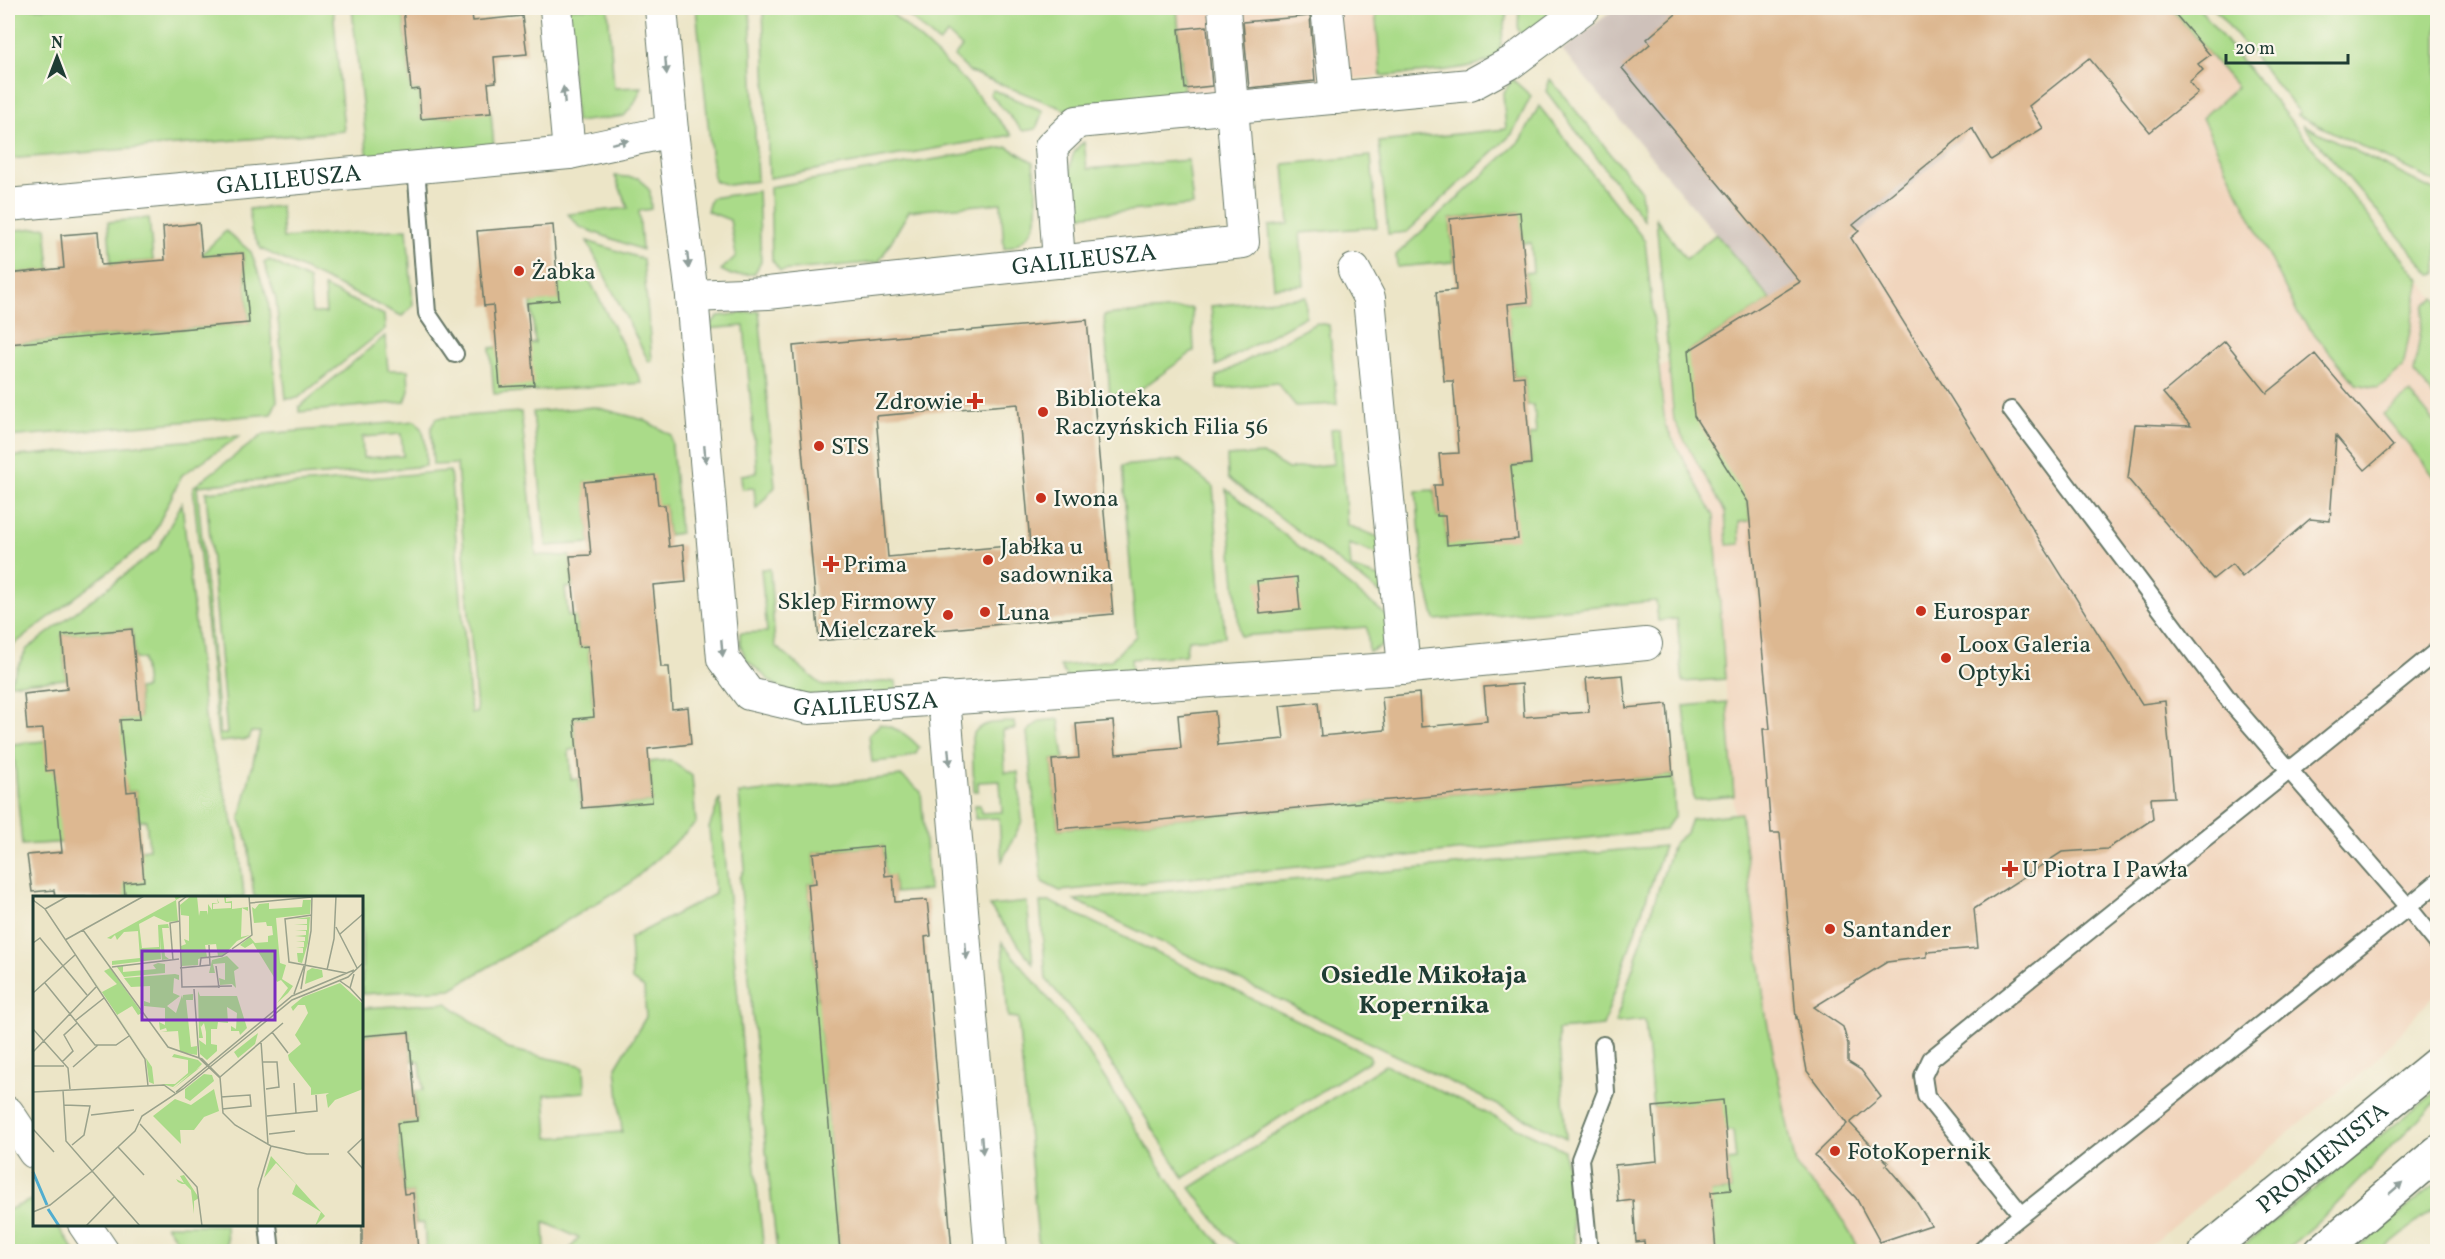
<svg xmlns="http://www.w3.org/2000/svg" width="2445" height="1259" font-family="Vollkorn,serif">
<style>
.built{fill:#f1d5bd}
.industrial{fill:#cec1ba}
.green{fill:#aadb89;stroke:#648c5e;stroke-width:1.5;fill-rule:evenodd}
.building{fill:#ddb891;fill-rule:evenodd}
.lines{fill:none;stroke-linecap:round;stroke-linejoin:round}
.service-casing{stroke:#677867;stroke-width:20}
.minor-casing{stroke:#677867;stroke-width:34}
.tertiary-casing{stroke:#677867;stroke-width:36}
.service{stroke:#fff;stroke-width:16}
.minor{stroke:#fff;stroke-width:32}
.tertiary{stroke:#fff;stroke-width:33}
.oneway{fill:#8f9e9a}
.poi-dot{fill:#c8321e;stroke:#fbf7ec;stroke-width:2}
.labels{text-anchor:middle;stroke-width:4.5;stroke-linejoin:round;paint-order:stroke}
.street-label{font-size:24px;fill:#1f3d34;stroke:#fbf7ec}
.poi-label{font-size:24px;fill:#1f3d34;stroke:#fbf7ec;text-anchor:start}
.neighbourhood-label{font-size:26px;font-weight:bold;fill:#1f3d34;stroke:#fbf7ec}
.inset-river{fill:none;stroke:#51adcf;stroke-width:3}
.inset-road{fill:none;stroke:#9aa28c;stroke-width:1.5}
.view{fill:#7b2cbf;fill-opacity:0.15;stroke:#7b2cbf;stroke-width:3}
.inset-edge{fill:none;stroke:#1f3d34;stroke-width:3}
</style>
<rect width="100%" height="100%" fill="#fbf7ec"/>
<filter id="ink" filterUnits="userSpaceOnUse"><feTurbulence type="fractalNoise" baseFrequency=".0167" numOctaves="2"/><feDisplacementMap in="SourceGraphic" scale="12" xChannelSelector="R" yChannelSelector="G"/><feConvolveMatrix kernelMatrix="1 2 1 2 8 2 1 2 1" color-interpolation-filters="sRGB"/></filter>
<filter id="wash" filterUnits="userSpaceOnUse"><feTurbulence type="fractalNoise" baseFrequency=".008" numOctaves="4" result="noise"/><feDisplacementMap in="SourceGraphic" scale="24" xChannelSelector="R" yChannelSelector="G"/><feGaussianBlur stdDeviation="1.35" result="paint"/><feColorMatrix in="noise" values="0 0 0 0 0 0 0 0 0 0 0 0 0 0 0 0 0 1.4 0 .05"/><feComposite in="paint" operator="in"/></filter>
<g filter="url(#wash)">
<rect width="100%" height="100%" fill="#ece5c7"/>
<path class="built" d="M1177 8H1375L1381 76 1184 94Z
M1963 8H2199L2437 301V992L2371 1065 2143 1251H1769L1749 1024 1714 516 1665 425 1658 369 1856 246 1852 238 1961 139 1975 22Z"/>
<path class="industrial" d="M1616 8H1963L1976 22 1981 97 1961 139 1852 238 1857 246 1771 300 1562 50Z"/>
<path class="green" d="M8 8H333L344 131 8 159Z
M352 8H403L411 90 419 89 421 119 453 116 452 101 491 113 494 147 368 161Z
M566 8H608L614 88 642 87 634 104 624 116 576 122Z
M696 8H750L757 181 729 185 714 181Z
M763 8H886L965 81 1012 135 769 178Z
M900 8H1177L1184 94 1074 106 1066 110 970 72 954 57 962 47 948 34 939 43Z
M1375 8H1508L1498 58C1461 72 1420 72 1381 76Z
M1519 8H1569L1526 39 1518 30Z
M2170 8H2199L2420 280 2403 367 2378 388 2356 384 2298 314 2202 118 2237 87Z
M2214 8H2437V183L2297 115 2300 113Z
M1512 79 1531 96 1512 134 1407 232 1388 234 1379 142 1506 129 1503 94Z
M1550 79 1641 191 1644 220 1546 91Z
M993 90 1043 111 1036 129 1023 131 990 94Z
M1539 106 1645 241 1665 425 1714 516 1725 679 1683 682 1677 619 1658 621 1656 601 1435 620 1424 577 1416 491 1434 490 1437 516H1445L1447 545 1502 467 1531 464 1529 435 1536 434 1534 405H1526L1524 376 1514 377 1509 317 1498 305 1528 302 1525 273 1533 272 1531 243H1523L1519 212 1450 219 1453 262 1397 267 1396 255 1522 139Z
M2302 124 2437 192V273L2431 274Z
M1084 142 1087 169 1188 160 1193 205 1075 216C1073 193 1061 156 1084 142Z
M1008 147 1033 162C1036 198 1050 236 1004 249L1001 203 909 211 879 262 780 271 772 260 770 187Z
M1371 156 1377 227 1300 233 1304 285 1274 287 1269 226 1289 224 1284 164Z
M615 176 639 178 650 191 651 209 639 211 642 250 580 227 568 214 628 208Z
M758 191 761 262 754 274 731 275 721 270 736 256 730 220 707 211 711 198Z
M281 206 283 238 407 229 413 306 402 316 261 249 251 230 249 209Z
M149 218 153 261 111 264 108 222Z
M1656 218 1686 259 1716 234 1771 300 1688 351 1748 502 1750 521 1739 522 1740 544 1727 545 1725 512 1674 421Z
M46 227 50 270 8 274V231Z
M226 231 251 252 268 300 277 401 271 414 8 437V344L249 323 243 253 202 256V254Z
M587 241 643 259 652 360 649 362Z
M269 260 309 280 312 313H326L324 287 384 315 385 329 298 398 286 399 276 299 264 263Z
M588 277 642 383 494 394 490 348 535 343 531 302 559 299 558 279Z
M1306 297V316L1216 366 1211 306Z
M2435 298 2438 301 2437 400 2414 373 2425 304Z
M1192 308 1194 351 1135 393 1110 396 1104 315Z
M759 311 775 487 756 509 754 488 742 489 741 475 757 473 744 326 705 329 719 316Z
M1316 323 1329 325 1337 404 1296 406 1277 383 1217 389 1216 377Z
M385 336 388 370H408L409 391 405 402 299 412V407Z
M2410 393 2437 425V480L2383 414Z
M595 407 644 420 671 435 680 533 668 535 665 505H658L585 482 590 543 546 546 533 412Z
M521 412 536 555 570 556 573 587 565 588 568 616H576L579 647 588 646 593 705 603 717 574 719 577 749 569 750 571 779H579L582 808 652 802 649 762 670 760 692 776 696 823 629 884 451 989 362 994V898L254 897 248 842 240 819 260 732H251L249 739 220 742 218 737 193 487 264 434 415 421C428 432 425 450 426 466L197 486 220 734H227L206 492 450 471 471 713H477L457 464 433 465 431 428 436 418ZM401 434 403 456 363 458 362 437Z
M1340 428 1347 525 1381 538 1383 556 1349 544 1351 568 1385 579 1387 598 1228 478 1227 456 1263 454 1288 469 1334 464 1331 429Z
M240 436 182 475 151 539 8 649V457Z
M1180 460 1213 487 1225 637 1188 640 1185 655 1131 659 1132 674 1069 681 1060 666 1111 660 1136 636 1122 466Z
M1226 489 1389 617C1389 637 1390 644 1369 652L1367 627 1240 636Z
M182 503 206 726 239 844 244 897 116 896 141 850 149 849 146 820 139 821 136 791 127 792 111 721 140 718 138 689 146 688 143 659H135L132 629 62 635 66 679 9 684 27 649 157 550Z
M761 569H770L775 646 823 686 896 681 897 693 793 696 771 682 746 659 740 644V633L767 632Z
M1727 702 1734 796 1694 800 1684 706Z
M1059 719 1064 759 1052 760 1058 829 1673 775 1675 815 1665 830 1060 891 1042 882 1027 732 1040 721Z
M1014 722 1015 729 1003 730 1005 772H1018L1022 821 1002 861 999 818 975 819V805H980L981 813 1002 812 1000 781 978 782V791H974L972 737C979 720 998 723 1014 722Z
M880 724C897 728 907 734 919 747L916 754 902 759 872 762 869 735Z
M44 741 54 770 70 842 22 845 13 744Z
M902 776 921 792 929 890 895 893 893 876H885L883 846 813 853 816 883 808 884 818 1000H826L821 1030 840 1251H777L758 1077 740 878 745 868 739 794Z
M720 798 745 1077 764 1251H568L579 1238 544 1222 545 1251H426L424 1223H416L413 1193 404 1194 398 1135 388 1123 417 1121 415 1091 423 1090 420 1061H412L409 1032 362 1036V1008L447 1003 508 1049 584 1066 585 1092 545 1095 548 1138 622 1132 616 1067 646 1017 644 988 632 980 630 938 715 894 709 828Z
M1741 813 1766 1016 1796 1167 1834 1207 1861 1251H1716L1712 1205 1702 1193 1731 1190 1728 1161 1736 1160 1733 1131H1725L1722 1101 1653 1107 1645 1020 1615 1023 1673 844 1686 833 1691 819Z
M1664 846 1603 1026 1558 1030 1566 1138 1074 900Z
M1027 902 1033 964 989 906Z
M1040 902H1051L1369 1055 1371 1060 1184 1178 1095 1038 1046 979Z
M1002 942C1028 975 1058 1007 1081 1042 1129 1112 1167 1191 1227 1251H1039L1018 1018 1008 1017Z
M1385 1065 1564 1150 1576 1251H1243L1225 1233 1190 1188Z
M2437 1090V1101L2316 1224 2284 1251H2237Z
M2437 1183V1206L2381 1251H2354Z
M34 1199V1224L57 1225 75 1251H8V1210Z
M166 1225H226L227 1251H184Z"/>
<g id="blocks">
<path class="building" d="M403 8H471L473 21 522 16 527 54 494 57 496 82 488 83 491 113 421 119 419 89 411 90Z
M1683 8H2170L2210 55 2198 64 2203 70 2189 82 2198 93 2150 132 2089 58 2029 106 2043 128 1991 160 1972 128 1853 225 1859 231 1851 238 2142 704 2165 701 2174 797 2151 798 2153 819 2107 849 2062 852 1974 909 1978 948 1927 952V957L1887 962 1814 1007 1843 1027 1848 1044V1062L1861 1070 1881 1097 1850 1123 1888 1163 1886 1165 1914 1198 1931 1225 1880 1242 1856 1198 1815 1155 1847 1124 1807 1071 1797 1017 1796 1018 1780 833H1771L1763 729H1770L1748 502 1694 416 1688 351 1800 282 1622 68 1650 44 1647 39Z
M1310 16 1315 81 1249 88 1243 22Z
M1207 26 1212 86 1185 89 1179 29Z
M1520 212 1528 302 1508 304 1514 377 1524 376 1531 464 1511 466 1518 539 1447 545 1445 516H1437L1434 485H1442L1439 454 1459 453 1453 381H1444L1436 292 1456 290 1450 219Z
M199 223 202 256 243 253 249 323 8 344V274L64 268 61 235 98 232 101 265 165 260 163 227Z
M553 225 559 300 527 303 534 385 500 387 493 305 484 306 477 231Z
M1087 320 1113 614 819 641 793 346ZM1018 404 1030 544 888 557 876 416Z
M2225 341 2267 393 2315 354 2393 446 2365 470 2336 436 2330 521 2310 519 2242 577 2232 564 2213 579 2128 479 2135 424 2191 426 2163 393Z
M655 475 658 505H665L669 547 683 545 686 582 653 585 661 667H669L672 709 688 707 691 744 648 749 652 802 582 808 574 719 594 717 588 646 579 647 570 556 591 555 584 482Z
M1297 577 1300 610 1260 614 1257 581Z
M132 629 140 719 120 720 127 792 136 791 144 881 124 883 125 897H55L54 890 32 892 27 855 62 852 54 770 46 771 43 729 27 730 24 694 67 689 62 635Z
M1623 675 1626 708 1667 704 1673 775 1058 829 1052 760 1079 758 1076 724 1113 721 1116 754 1181 748 1178 715 1215 711 1218 745 1284 739 1280 706 1318 702 1321 736 1385 730 1382 697 1419 693 1421 727 1487 721 1484 687 1522 684 1524 717 1589 712 1586 678Z
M883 846 885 876 893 875 895 902 927 900 931 936 925 937 952 1251H840L808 884 816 883 813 853Z
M409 1032 417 1121 397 1123 404 1194 413 1193 418 1251H362V1036Z
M1723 1100 1731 1190 1711 1192 1716 1251H1645L1644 1241 1636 1242 1633 1200 1618 1202 1615 1165 1657 1161 1653 1107Z"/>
</g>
</g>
<g filter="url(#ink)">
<use href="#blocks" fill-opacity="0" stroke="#677867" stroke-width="1.5"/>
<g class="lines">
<defs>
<path id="service" d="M416 167 427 313 455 354
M2011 410 2232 704 2408 907 2438 882
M2022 1215 1926 1096 1923 1076 1931 1059C2099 921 2270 788 2438 650
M268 1224 271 1252
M1589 1252 1580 1159 1606 1092 1603 1045
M1980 1252 2003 1230 2408 907 2438 944"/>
<g id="minor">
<path d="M556 8 569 153"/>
<path id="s1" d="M661 8 672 131 692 296 723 659 749 694 809 708 1390 669 1646 644"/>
<path d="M1327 8 1336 98"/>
<path id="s2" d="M8 205 569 153 672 131"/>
<path d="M1059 262 1051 147 1077 122 1470 85 1512 62 1584 8"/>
<path d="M1354 270 1369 298 1404 668"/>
<path id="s3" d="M692 296 768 293 1243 242 1224 8"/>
<path d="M944 698 991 1252"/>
<path d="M8 1113 34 1152"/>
<path d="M84 1224 103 1252"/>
</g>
<g id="tertiary">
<path id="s4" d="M2206 1252 2438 1063"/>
<path d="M2321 1252 2438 1152"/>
</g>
</defs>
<use href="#service" class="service-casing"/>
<use href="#minor" class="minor-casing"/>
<use href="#tertiary" class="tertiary-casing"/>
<use href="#service" class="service"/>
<use href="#minor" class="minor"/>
<use href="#tertiary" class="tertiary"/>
</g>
<defs><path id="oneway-solid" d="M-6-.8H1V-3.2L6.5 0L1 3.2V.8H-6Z" transform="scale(1.5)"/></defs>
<g class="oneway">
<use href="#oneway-solid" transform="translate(666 66) rotate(85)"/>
<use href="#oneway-solid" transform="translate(564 95) rotate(-95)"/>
<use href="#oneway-solid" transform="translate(620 142) rotate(-12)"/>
<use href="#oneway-solid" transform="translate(688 260) rotate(84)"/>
<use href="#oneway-solid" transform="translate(705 454) rotate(85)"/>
<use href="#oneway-solid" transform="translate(722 648) rotate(85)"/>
<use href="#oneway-solid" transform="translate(949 757) rotate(85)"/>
<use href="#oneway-solid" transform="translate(966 951) rotate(85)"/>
<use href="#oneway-solid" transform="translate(982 1145) rotate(85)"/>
<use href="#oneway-solid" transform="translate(2396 1188) rotate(-41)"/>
</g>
</g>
<g class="poi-dot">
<circle cx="519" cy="271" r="6"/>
<path d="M972 392h6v6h6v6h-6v6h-6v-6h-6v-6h6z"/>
<circle cx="1043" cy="412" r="6"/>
<circle cx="819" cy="446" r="6"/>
<circle cx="1041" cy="498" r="6"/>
<circle cx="988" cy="560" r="6"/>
<path d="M828 555h6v6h6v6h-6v6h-6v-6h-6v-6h6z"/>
<circle cx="1921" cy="611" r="6"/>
<circle cx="985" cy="612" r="6"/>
<circle cx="948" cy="615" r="6"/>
<circle cx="1946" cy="658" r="6"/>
<path d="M2007 860h6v6h6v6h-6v6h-6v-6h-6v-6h6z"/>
<circle cx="1830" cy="929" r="6"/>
<circle cx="1835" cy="1151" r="6"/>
</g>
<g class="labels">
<g class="street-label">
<text dy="8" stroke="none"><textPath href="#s2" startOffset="282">GALILEUSZA</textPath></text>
<text dy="8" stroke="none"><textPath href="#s3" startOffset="394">GALILEUSZA</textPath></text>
<text dy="8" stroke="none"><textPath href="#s1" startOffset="816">GALILEUSZA</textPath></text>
<text dy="8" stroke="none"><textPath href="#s4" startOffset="150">PROMIENISTA</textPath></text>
</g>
<g class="poi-label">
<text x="531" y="279">Żabka</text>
<text x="1055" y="406">Biblioteka<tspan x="1055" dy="28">Raczyńskich Filia 56</tspan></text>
<text x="963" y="409" text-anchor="end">Zdrowie</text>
<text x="831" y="454">STS</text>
<text x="1053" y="506">Iwona</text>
<text x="1000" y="554">Jabłka u<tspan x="1000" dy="28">sadownika</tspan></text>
<text x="843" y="572">Prima</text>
<text x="936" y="609" text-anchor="end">Sklep Firmowy<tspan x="936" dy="28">Mielczarek</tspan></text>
<text x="1933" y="619">Eurospar</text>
<text x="997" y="620">Luna</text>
<text x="1958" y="652">Loox Galeria<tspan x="1958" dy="28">Optyki</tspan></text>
<text x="2022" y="877">U Piotra I Pawła</text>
<text x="1842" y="937">Santander</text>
<text x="1847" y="1159">FotoKopernik</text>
</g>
<g class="neighbourhood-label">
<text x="1424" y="983">Osiedle Mikołaja<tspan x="1424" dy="30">Kopernika</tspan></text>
</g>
</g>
<g transform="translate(33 896)">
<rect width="330" height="330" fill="#ece5c7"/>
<path d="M141 0H150L143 4 145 25 134 26 121 20 106 28 109 52 126 51 125 29 135 28 136 32H129L132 60 136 63 129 64 127 41 128 63 79 69V65L107 62 105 35 91 36 84 44 82 39 78 43 74 42 143 4ZM158 0H164L166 20 167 15H174L175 19V8L179 14V7H185L184 2 186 7 180 8V13L198 12V7H192L191 1H200L193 2V6L199 5V13L215 11V15L209 12 208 41 217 39 204 45 191 59 185 60 183 48 172 49 174 61 165 63V69L149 70 148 50 153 48 151 43 156 45V20L148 19 147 9ZM270 4H278L277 18 243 22 247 67 253 69 249 83 260 90 255 97 244 107 255 92 248 84 244 86 220 47 212 52 207 49 217 41 222 47 235 46V40L240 39 239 30H234L233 26 221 27 219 11 222 13 226 8 236 7V13L269 11ZM277 21 275 47 269 67 265 66 264 57H270V52H263L271 51V46H263L272 45V41L262 40 273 39V35H262L274 34V29H261L274 28V23H261ZM44 59 69 96 84 88 71 75 77 72 109 117 105 119 99 110 84 119 119 171 121 188 116 186 113 162ZM194 60 206 72 201 75 203 92 199 88 187 89 186 82 192 84V67L180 68 182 77H176L179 64ZM125 67 132 68V77L91 81 84 71 90 70V76L123 73 120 69ZM279 72 289 74 290 81 272 88 274 75ZM142 78 146 79V84L141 82 140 97 147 100 134 110 143 117 149 99V103L150 99 160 98V104H153L158 151 164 150V159L147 156 145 135 128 136 134 135 133 132 127 134 126 126 132 129V112L111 110V105L117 107V90L98 91 91 82ZM307 87 330 108V193L302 204 295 212 293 199 296 197 278 199V192L256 164 255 159 268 148 262 139 275 117 272 109H265L260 115 258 111 270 101ZM165 95 167 100H204L214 132 207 139 206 135H198V130L203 133 204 117 194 111 195 127 185 126 184 133H178V148L184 149V155L174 164 167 158 166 144 173 149V136L171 127 168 131 167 128 170 142H166ZM225 137 222 148 205 162 201 156ZM141 158 165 164 169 168 163 174 169 170 140 193 159 176 140 191 128 188H142L155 177V164L139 161ZM171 178 179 179 181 185 157 205 152 202V193ZM181 193 186 215 171 221 161 234H147L148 248 120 220 142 203 158 209ZM238 260 292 320 282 330 288 316 259 298 263 288 243 267 231 282ZM151 279 166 302 161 305V318L158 294 152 288H149L145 286 143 283 151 287 147 280Z" fill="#aadb89"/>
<path class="inset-river" d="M0 276 14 309M15 313 26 330"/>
<path class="inset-road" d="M154 0 146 6 149 91 199 90M0 4 12 13 112 163 115 190M217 7 279 1M12 13 35 0M279 19 252 23 256 66 313 77M303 31 324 72M50 34 135 151 169 163 187 181M307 38 330 18M32 44 111 0M0 47 7 42 54 99M199 53 219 39 216 0M140 64 137 27 147 25M167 70 168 62 189 60 198 54M183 70 186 92M79 71 146 63M147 72 177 69 176 49M294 74 301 43 303 0M307 85 317 92 321 78M12 87 62 149H83L96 140M317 92 330 106M161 93 166 162M268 93 278 35 279 0M0 97 42 59M261 98 271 70M42 125 71 102M250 127 187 181 190 217 202 229 238 250 274 258H296M0 133 35 172 37 193M239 136 255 157M228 145 235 248M0 156 63 91M166 162 187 182M29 166 40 155 31 139 44 127M230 166H244L246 191 233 193M0 170H31M40 171 65 149M261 187 263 217M30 194 33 245 107 330M0 196 131 189 142 197M143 196 259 100 321 74M188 201 217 199 218 210 189 213M31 209 57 210 51 239 39 249M58 219 101 214M234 220 284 215 283 199M107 228 164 291 169 330M0 233 21 256M236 238 262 235M330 242 315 256 330 273M85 251 111 279M0 316 17 309 58 276 102 235 109 220 150 193 259 104 315 81 330 67M53 330 82 300M225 330V293L238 250"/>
<path class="view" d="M109 55H242V124H109Z"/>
<rect width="330" height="330" class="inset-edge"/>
</g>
<rect width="2445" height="1259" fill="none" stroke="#fbf7ec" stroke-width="30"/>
<g transform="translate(57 57)" stroke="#fbf7ec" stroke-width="4.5" paint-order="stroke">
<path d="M0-4.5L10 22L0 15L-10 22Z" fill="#1f3d34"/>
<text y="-9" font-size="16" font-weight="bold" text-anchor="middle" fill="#1f3d34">N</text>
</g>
<path d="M2226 54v9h122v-9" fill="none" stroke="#1f3d34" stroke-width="3"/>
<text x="2235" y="54" font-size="18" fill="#1f3d34" stroke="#fbf7ec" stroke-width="4.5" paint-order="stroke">20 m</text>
</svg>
